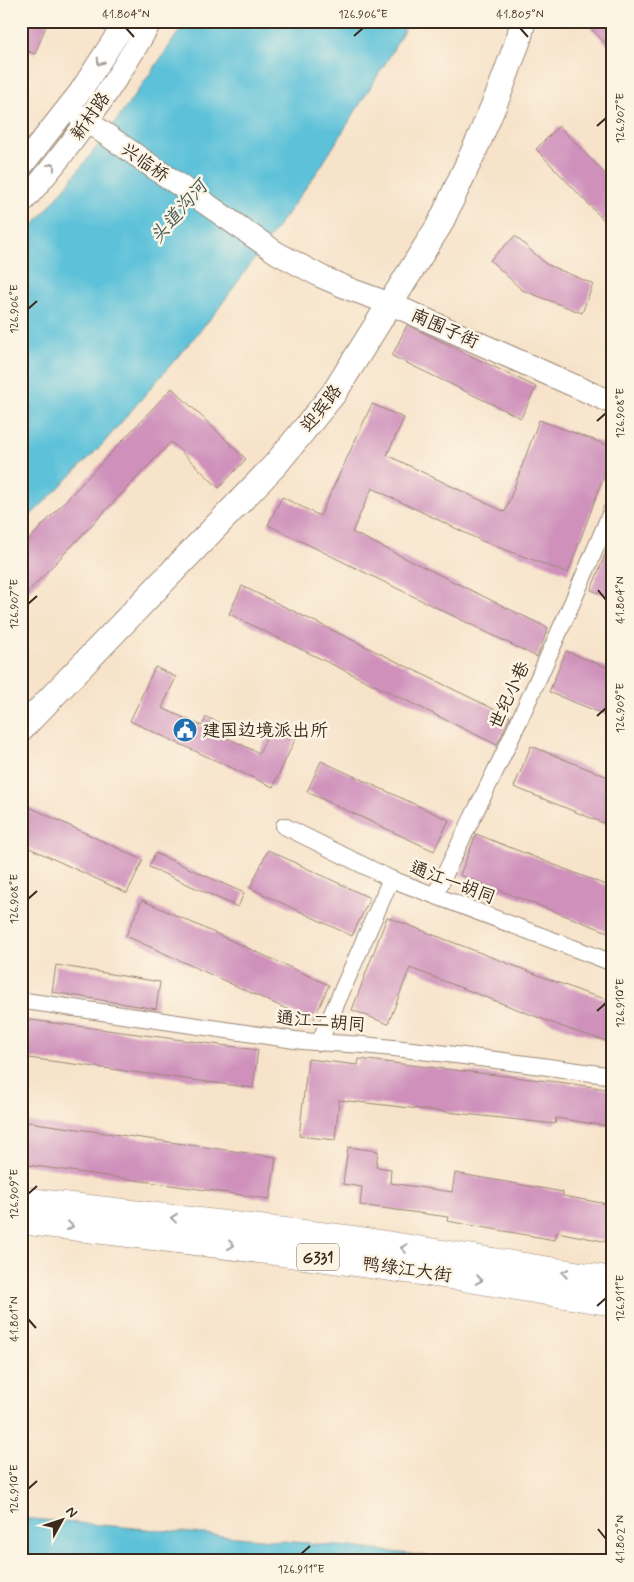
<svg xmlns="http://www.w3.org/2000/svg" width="634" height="1582" font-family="Mynerve,'LXGW WenKai TC',sans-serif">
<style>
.water{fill:#5cc1d9;stroke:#4c767c}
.building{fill:#cf91bb}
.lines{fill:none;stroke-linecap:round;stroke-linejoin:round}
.street-casing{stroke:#998674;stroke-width:18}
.secondary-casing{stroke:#998674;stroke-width:24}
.primary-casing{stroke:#998674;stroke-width:27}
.highway-casing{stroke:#998674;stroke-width:29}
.street{stroke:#fff;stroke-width:16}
.secondary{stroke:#fff;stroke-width:22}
.primary{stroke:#fff;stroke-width:25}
.highway{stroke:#fff;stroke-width:28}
.oneway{stroke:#a79f9a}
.ticks{fill:none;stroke:#3b2a1e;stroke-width:2}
.labels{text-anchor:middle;stroke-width:5;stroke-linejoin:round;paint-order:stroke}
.shield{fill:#fcf5e5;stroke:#75675a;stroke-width:1}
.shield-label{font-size:16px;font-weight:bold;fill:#3b2a1e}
.street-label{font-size:18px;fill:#3b2a1e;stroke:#fcf5e5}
.poi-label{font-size:18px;fill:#3b2a1e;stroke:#fcf5e5;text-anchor:start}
.water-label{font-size:19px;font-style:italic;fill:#455756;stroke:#fcf5e5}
.neatline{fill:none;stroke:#3b2a1e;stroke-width:2}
.ticks-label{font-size:12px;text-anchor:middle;fill:#3b2a1e}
</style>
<rect width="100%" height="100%" fill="#fcf5e5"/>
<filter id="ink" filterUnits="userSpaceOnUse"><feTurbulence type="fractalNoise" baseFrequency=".02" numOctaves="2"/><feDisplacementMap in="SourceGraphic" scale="10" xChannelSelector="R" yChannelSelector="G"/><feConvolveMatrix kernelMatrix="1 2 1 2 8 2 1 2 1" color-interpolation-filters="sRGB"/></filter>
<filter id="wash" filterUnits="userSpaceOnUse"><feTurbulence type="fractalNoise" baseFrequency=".0096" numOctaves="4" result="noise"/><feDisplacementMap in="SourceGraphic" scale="20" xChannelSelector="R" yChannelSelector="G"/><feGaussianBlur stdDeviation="1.12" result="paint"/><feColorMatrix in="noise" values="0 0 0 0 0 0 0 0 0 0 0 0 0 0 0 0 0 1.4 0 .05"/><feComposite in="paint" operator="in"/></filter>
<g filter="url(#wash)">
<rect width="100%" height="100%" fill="#f7e3ca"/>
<path class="water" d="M186 21H409L388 59 320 168 216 312 101 446 21 525V240C81 171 135 98 186 21Z
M21 1518 351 1547 468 1561H21Z"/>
<g id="blocks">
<path class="building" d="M21 21H48L35 54 21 48Z
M584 21H613V51Z
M559 126 613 182V230L536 149Z
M515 236 546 264 593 284 582 313 522 290 490 260Z
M407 325 536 387 521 418 392 356Z
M172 388 246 459 219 488 171 442 21 599V548Z
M372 404 404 418 387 455 505 512 539 420 613 447V451L568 573 482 541 372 488 352 532 548 628 537 657 268 525 282 497 320 516Z
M612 537H613V599L591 590Z
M242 586 510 717 497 745 229 614Z
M566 651 613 670V718L549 692Z
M155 667 176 677 162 708 202 726 206 717 223 724 219 734 259 753 274 722 298 733 273 787 130 721Z
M531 746 613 779V827L514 787Z
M321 761 449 820 434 851 307 792Z
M21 803 143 860 127 893 21 844Z
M476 834 613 888V934L460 875Z
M268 850 370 898 352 936 250 888Z
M155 853 244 893 238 907 149 867Z
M142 900 329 985 313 1021 126 936Z
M387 917 585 993 613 1001V1043L571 1030 410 968 388 1024 352 1010Z
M56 965 160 982 156 1009 52 992Z
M24 1019 258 1050 253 1088 21 1057V1041Z
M308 1059 358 1065 359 1059 566 1083 613 1090V1127L556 1118 555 1124 339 1100 335 1140 299 1136Z
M21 1121 276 1157 270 1199 21 1164Z
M348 1147 378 1151 376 1167 391 1169 390 1183 452 1192 455 1173 563 1192V1196L613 1205V1243L557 1232 555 1240 447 1221 448 1217 360 1205 362 1187 343 1184Z"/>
</g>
</g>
<g filter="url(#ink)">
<use href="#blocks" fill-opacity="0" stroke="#998674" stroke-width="1"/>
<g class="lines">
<defs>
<path id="street" d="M284 826 391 879 613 963
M435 896C459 842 487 790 512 736 547 660 581 584 613 507
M25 1001 295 1040C317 1043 340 1043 363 1045 446 1053 530 1064 613 1076
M319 1043 391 879"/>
<path id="secondary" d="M68 108 277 253 322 277 352 290 391 304 613 403
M21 167 80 92 126 21
M21 204C71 148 114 86 151 21"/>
<path id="primary" d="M21 729 276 464 334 393 440 224 478 142 499 93 519 38 523 21"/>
<path id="highway" d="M21 1201 354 1240 613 1281
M21 1220 268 1250 463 1277 613 1302"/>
</defs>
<use href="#street" class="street-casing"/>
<use href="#secondary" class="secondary-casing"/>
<use href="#primary" class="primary-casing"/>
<use href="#highway" class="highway-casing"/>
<use href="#street" class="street"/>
<use href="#secondary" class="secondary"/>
<use href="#primary" class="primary"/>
<use href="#highway" class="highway"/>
</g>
<defs><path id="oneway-chevron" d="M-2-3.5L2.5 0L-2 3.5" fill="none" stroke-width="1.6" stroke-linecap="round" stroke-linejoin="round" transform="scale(1.25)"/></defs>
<g class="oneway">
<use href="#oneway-chevron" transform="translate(100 62) rotate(124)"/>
<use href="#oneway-chevron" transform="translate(52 166) rotate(-51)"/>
<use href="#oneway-chevron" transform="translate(174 1218) rotate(-174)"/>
<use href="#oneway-chevron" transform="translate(70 1226) rotate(7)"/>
<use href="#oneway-chevron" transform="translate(231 1245) rotate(7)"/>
<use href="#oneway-chevron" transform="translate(404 1248) rotate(-171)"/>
<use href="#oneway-chevron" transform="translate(565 1273) rotate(-171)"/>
<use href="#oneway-chevron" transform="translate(479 1280) rotate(9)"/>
</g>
</g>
<path class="ticks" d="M126 28 134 37M520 28 528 37M354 36 363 28M597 126 606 118M28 309 37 301M597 421 606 413M598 590 606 600M28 604 37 596M597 716 606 708M28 899 37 891M597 1011 606 1003M28 1194 37 1186M597 1306 606 1298M28 1319 36 1328M28 1489 37 1481M598 1529 606 1539M301 1554 310 1546"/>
<defs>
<symbol id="civic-disc" viewBox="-11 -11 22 22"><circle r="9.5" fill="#1f6fb2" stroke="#fcf5e5"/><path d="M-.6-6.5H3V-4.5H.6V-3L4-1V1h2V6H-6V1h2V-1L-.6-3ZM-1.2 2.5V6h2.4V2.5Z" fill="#fff"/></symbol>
</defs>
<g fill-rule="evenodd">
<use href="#civic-disc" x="171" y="716" width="28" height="28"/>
</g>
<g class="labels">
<rect class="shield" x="297" y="1243.5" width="42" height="27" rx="4"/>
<g class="shield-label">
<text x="318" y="1263">G331</text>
</g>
<g class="street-label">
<text transform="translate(90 116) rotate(-55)" y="6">新村路</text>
<text transform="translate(145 162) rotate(35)" y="6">兴临桥</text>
<text transform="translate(445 328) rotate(24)" y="6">南围子街</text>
<text transform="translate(321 408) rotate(-52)" y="6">迎宾路</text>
<text transform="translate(509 695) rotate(-65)" y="6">世纪小巷</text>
<text transform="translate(453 882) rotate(21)" y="6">通江一胡同</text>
<text transform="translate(321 1021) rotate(5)" y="6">通江二胡同</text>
<text transform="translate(407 1269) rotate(8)" y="6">鸭绿江大街</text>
</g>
<g class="poi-label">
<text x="202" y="736">建国边境派出所</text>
</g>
<g class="water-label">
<text transform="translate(178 211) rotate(-49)" y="7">头道沟河</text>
</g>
</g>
<rect width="634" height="1582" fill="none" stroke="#fcf5e5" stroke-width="55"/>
<g transform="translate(62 1520) rotate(50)" stroke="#fcf5e5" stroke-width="4" paint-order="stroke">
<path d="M0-4L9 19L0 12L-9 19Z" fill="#3b2a1e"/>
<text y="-8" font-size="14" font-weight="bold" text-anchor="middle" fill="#3b2a1e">N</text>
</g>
<rect x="28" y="28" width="578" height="1526" class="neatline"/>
<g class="ticks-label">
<text x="126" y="18">41.804°N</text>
<text x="363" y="18">126.906°E</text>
<text x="520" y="18">41.805°N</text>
<text transform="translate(620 118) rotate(-90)" y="4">126.907°E</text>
<text transform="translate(14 309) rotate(-90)" y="4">126.906°E</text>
<text transform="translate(620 413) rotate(-90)" y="4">126.908°E</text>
<text transform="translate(620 600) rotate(-90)" y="4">41.804°N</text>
<text transform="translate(14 604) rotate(-90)" y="4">126.907°E</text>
<text transform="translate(620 708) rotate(-90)" y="4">126.909°E</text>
<text transform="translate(14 899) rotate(-90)" y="4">126.908°E</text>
<text transform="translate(620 1003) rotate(-90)" y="4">126.910°E</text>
<text transform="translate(14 1194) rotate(-90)" y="4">126.909°E</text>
<text transform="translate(620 1298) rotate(-90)" y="4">126.911°E</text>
<text transform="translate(14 1319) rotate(-90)" y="4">41.801°N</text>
<text transform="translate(14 1489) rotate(-90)" y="4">126.910°E</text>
<text transform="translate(620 1539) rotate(-90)" y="4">41.802°N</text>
<text x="301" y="1573">126.911°E</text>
</g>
</svg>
